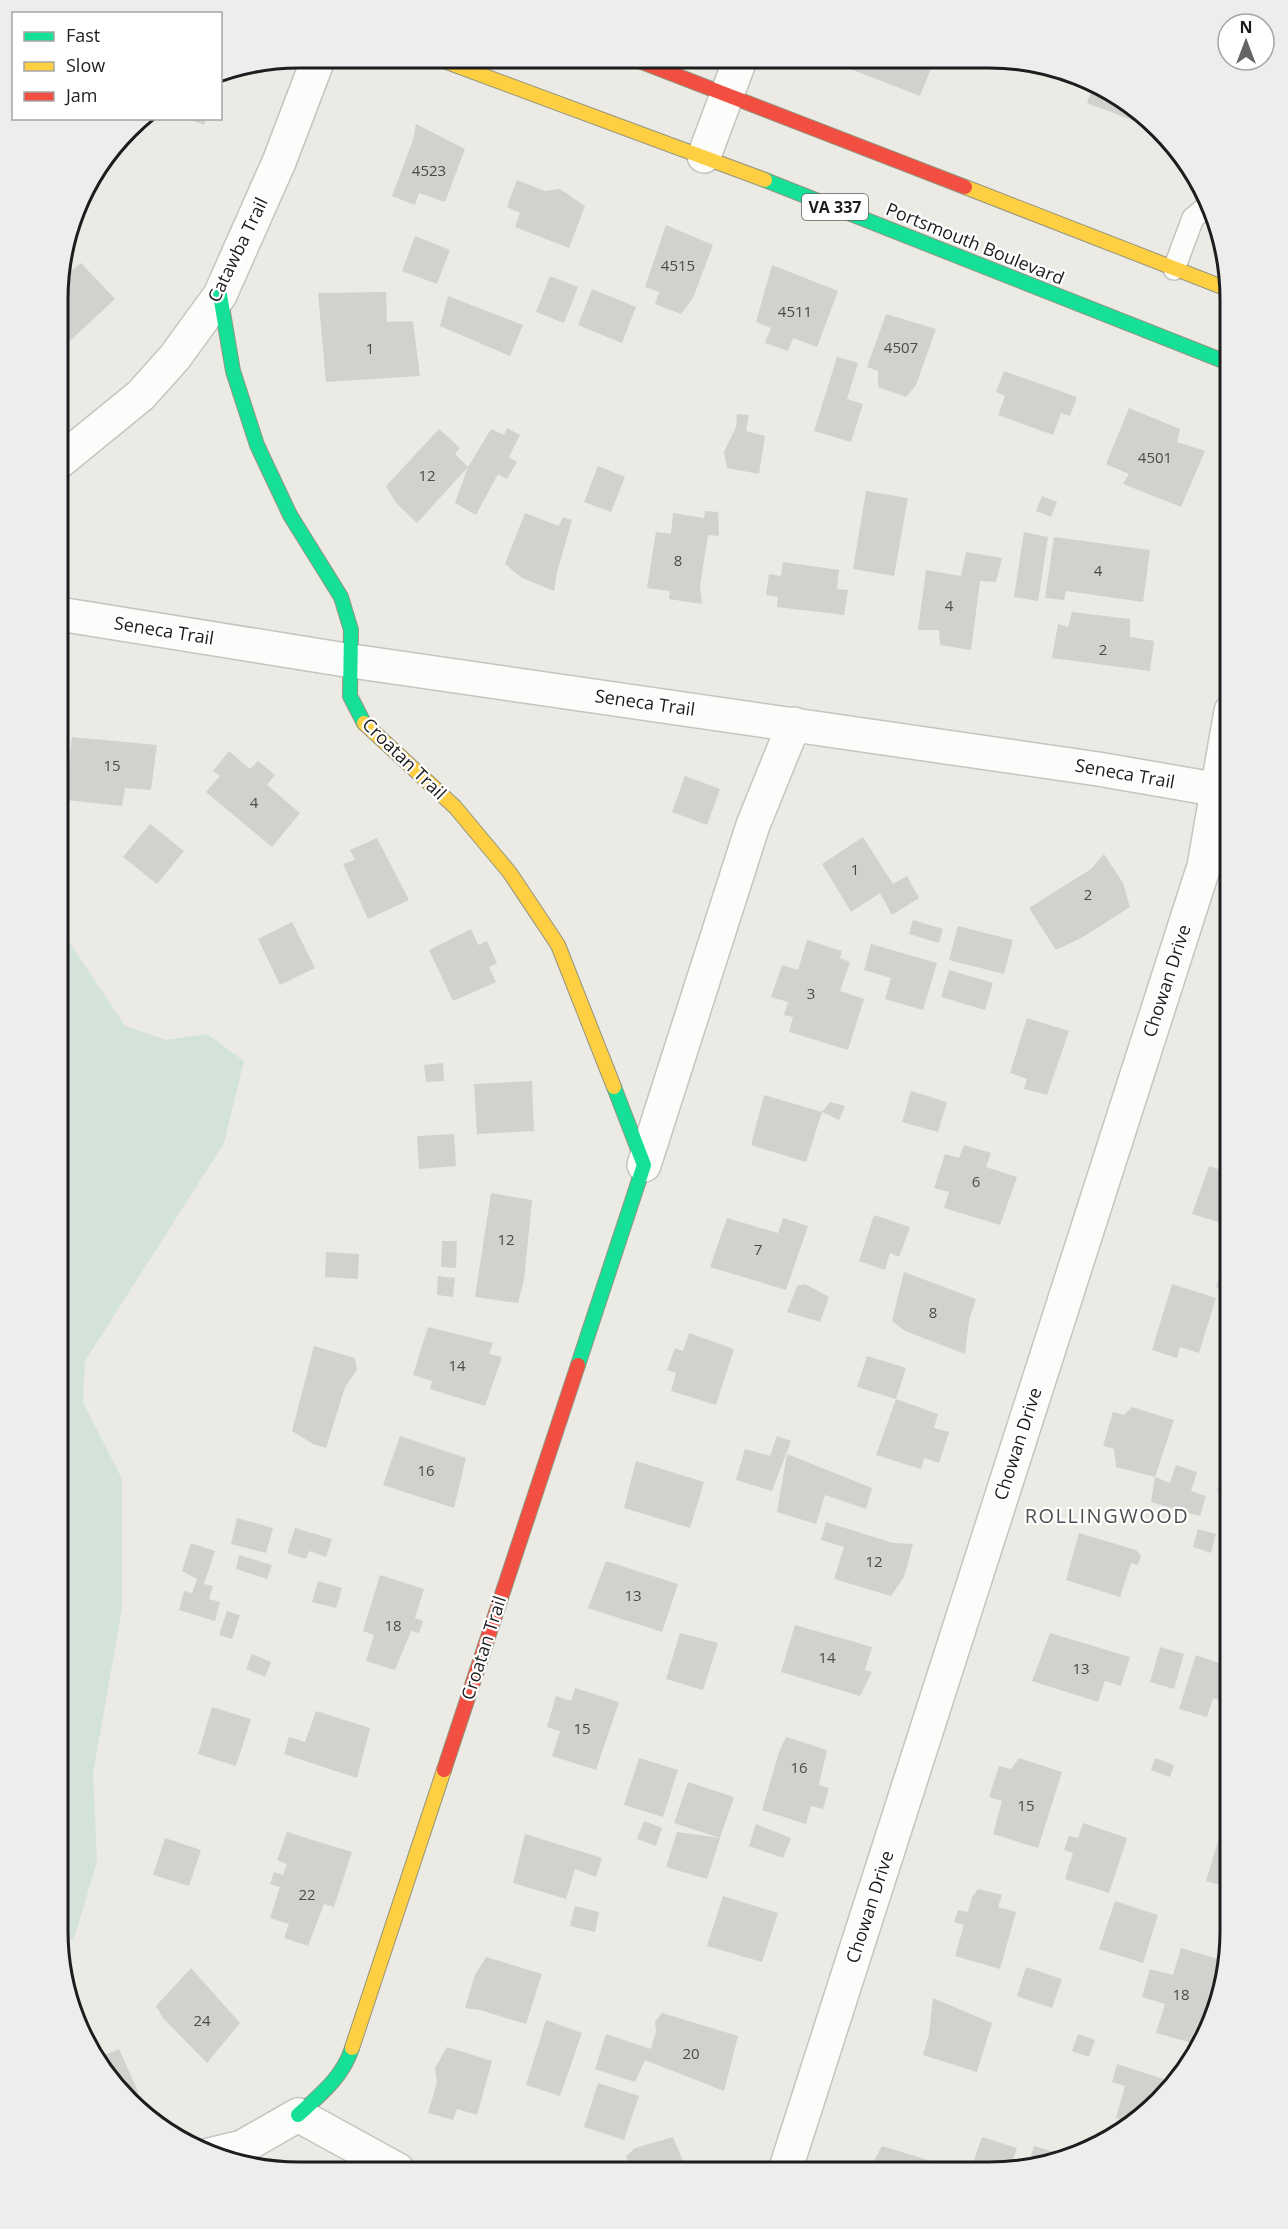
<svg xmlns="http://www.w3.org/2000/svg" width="1288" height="2229" font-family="'Open Sans',sans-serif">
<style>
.wetland{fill:#d3e3d9}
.building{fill:#d3d1ce}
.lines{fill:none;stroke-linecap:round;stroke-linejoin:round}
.lane-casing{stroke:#c4c4c1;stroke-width:24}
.street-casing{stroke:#c4c4c1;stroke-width:36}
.fast-casing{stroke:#92957d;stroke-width:16}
.slow-casing{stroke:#92957d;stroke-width:16}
.jam-casing{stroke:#92957d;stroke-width:16}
.lane{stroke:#fcfcfb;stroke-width:21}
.street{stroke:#fcfcfb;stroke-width:33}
.fast{stroke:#16e098;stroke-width:14}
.slow{stroke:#ffcf43;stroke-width:14}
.jam{stroke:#f24e42;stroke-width:14}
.labels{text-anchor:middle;stroke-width:4.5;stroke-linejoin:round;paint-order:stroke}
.number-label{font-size:15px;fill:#4a4a49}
.shield{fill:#fff;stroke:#616161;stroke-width:1.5}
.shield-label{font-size:16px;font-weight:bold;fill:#1d1d1d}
.street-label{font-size:18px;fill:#1d1d1d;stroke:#fff}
.neighbourhood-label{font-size:20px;letter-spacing:1.5px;fill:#505050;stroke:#fff}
.rim{fill:none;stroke:#1d1d1d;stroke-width:3}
</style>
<rect width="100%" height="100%" fill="#ebeae5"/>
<path class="wetland" d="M58 925 125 1026 166 1040 207 1034 244 1061 224 1143 85 1361 83 1402 122 1479V1608L93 1774 97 1861 74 1939 59 1941Z"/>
<path class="building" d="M835 60 866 61H934L920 96 840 65Z
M1095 81 1149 117 1152 120 1150 127 1087 103Z
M186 118H206L204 125Z
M416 124 465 149 445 202 419 193 415 205 392 196 413 140Z
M517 180 545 191 560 189 585 206 569 248 515 227 520 213 507 207Z
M666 225 713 245 693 298 681 314 655 304 659 292 645 287Z
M415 236 450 250 437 284 402 271Z
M81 263 115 299 59 351V267L60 264 71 271Z
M772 265 838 291 817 347 793 338 788 351 765 343 771 328 756 322Z
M550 276 578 287 564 323 536 312Z
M592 289 636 307 622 343 578 325Z
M386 292 387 322 413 321 420 376 326 382 318 293Z
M448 296 523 325 510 356 440 326Z
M886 314 936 329 916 385 906 397 878 387V371L867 367Z
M837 357 858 363 847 399 863 404 851 442 814 431Z
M1004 371 1077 397 1070 416 1061 413 1053 435 998 415 1005 396 996 392Z
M1129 408 1180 429 1177 442 1205 451 1181 507 1123 484 1129 474 1106 464Z
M737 414 749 415 746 431 765 436 759 474 727 468 724 452 736 427Z
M507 428 520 435 509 457 517 462 507 479 498 474 476 515 455 503 468 467 491 429 504 435Z
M439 429 460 448 455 454 468 467 417 523 396 503 386 486Z
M598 466 625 477 611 512 584 502Z
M866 491 908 498 894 576 853 569Z
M1042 496 1057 502 1051 517 1036 511Z
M705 511 718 512 719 536 708 535 700 586 702 604 669 599 670 591 647 588 656 532 671 534 673 513 704 518Z
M525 513 559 526 563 517 572 520 557 572 554 591 522 578 505 564Z
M1024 532 1048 537 1038 601 1014 597Z
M1054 537 1150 550 1143 602 1066 591 1064 600 1045 598Z
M966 552 1002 558 996 582 980 581 971 650 940 645 939 630H918L926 570 961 576Z
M783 562 839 570 837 589 848 590 844 615 777 607 778 597 766 595 769 574 781 576Z
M1072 612 1130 619V637L1154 641 1150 671 1052 658 1058 624 1068 627Z
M58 735 66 736 60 772H58Z
M72 737 157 745 151 790 125 788 122 806 65 800Z
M229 751 250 769 258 761 275 775 267 785 300 813 272 847 206 792 220 776 213 771Z
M685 776 720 789 707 825 672 812Z
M150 824 184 851 157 884 123 857Z
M863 837 893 884 907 876 919 898 892 915 880 893 851 912 822 864Z
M377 838 409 900 368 919 343 864 355 860 350 850Z
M1104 854 1123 883 1130 907 1083 937 1056 950 1029 908 1091 869Z
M913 920 943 929 939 943 909 934Z
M292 922 315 968 280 985 258 939Z
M958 926 1013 940 1004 974 949 960Z
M471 929 478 945 487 941 497 963 489 967 496 982 453 1001 429 950Z
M807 940 842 951 840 958 850 962 840 991 864 999 848 1050 789 1032 793 1017 784 1015 788 1002 771 997 782 965 798 970Z
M871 944 937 963 923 1010 885 999 891 978 864 970Z
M949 970 993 983 985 1010 941 997Z
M1027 1018 1069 1031 1047 1095 1024 1089 1027 1079 1010 1073Z
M443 1063 444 1081 426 1082 424 1065Z
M532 1081 534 1131 477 1134 474 1084Z
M911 1091 947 1102 938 1132 902 1122Z
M764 1095 822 1112 806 1162 751 1145Z
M830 1102 845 1106 839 1120 822 1112Z
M454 1134 456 1166 419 1169 417 1136Z
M964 1145 991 1153 986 1167 1017 1177 1000 1225 944 1208 949 1192 934 1188 945 1154 959 1158Z
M1209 1166 1231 1173V1226L1192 1214Z
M491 1193 532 1200 524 1280 518 1303 475 1297Z
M874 1215 910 1227 899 1257 890 1253 885 1270 859 1261Z
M727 1218 778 1233 783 1218 808 1226 786 1290 710 1267Z
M442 1241H457L456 1268 441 1267Z
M326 1252 359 1254 358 1279 325 1277Z
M1225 1259 1231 1260V1292L1216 1287Z
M904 1272 976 1299 969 1320 965 1354 905 1331 892 1321Z
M438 1276 455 1278 453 1297 437 1295Z
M805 1284 829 1297 820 1322 787 1312 797 1286Z
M1172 1284 1216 1298 1199 1353 1180 1347 1177 1358 1152 1350Z
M428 1327 493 1343 489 1354 502 1357 485 1406 430 1389 432 1381 413 1375Z
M689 1333 734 1349 716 1405 671 1391 676 1373 667 1370 675 1348 683 1351Z
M314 1346 355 1358 357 1370 345 1387 326 1448 313 1444 292 1431Z
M867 1356 906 1368 896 1399 857 1387Z
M896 1399 938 1414 934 1428 949 1432 939 1463 924 1458 921 1469 876 1455Z
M1132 1407 1174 1420 1155 1477 1116 1467 1114 1449 1103 1446 1113 1412 1124 1415Z
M400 1436 466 1458 454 1508 383 1485Z
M777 1436 791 1441 772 1491 736 1480 745 1449 770 1456Z
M787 1454 872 1488 866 1509 825 1495 816 1524 777 1512Z
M636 1461 704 1482 690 1528 624 1508Z
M1176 1465 1197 1472 1191 1491 1206 1496 1200 1516 1151 1502 1155 1477 1170 1483Z
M1223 1473 1231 1476V1495L1217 1491Z
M237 1518 273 1528 266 1553 231 1544Z
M826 1522 893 1543 913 1544 904 1577 891 1596 834 1579 844 1547 821 1540Z
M295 1528 332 1539 326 1557 309 1551 306 1559 287 1553Z
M1198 1529 1216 1534 1211 1553 1193 1547Z
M1079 1533 1136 1550 1141 1556 1138 1565 1131 1563 1120 1597 1066 1580Z
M191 1543 215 1551 204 1584 213 1586 209 1599 220 1602 215 1621 179 1610 184 1591 192 1593 197 1579 182 1571Z
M239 1555 272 1565 267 1579 236 1569Z
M606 1561 678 1584 662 1632 588 1608Z
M380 1575 424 1589 415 1618 423 1621 419 1633 411 1631 395 1670 366 1661 374 1635 363 1631Z
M318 1581 342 1588 336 1608 312 1602Z
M227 1611 240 1615 232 1639 219 1635Z
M795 1625 872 1647 865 1670 872 1672 860 1696 781 1672Z
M680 1633 718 1643 703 1690 666 1679Z
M1050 1633 1130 1657 1121 1686 1105 1681 1098 1702 1032 1681Z
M1160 1647 1184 1654 1174 1689 1150 1682Z
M252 1654 271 1662 265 1677 246 1669Z
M1196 1655 1231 1667V1704L1213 1698 1207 1717 1179 1709Z
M575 1688 619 1702 596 1770 552 1756 560 1731 547 1727 556 1696 571 1701Z
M212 1707 251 1719 236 1766 198 1754Z
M316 1711 370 1728 357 1778 284 1754 289 1737 305 1742Z
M786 1737 827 1750 819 1785 829 1788 823 1809 811 1806 806 1824 762 1810 779 1752Z
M639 1758 678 1770 663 1817 624 1805Z
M1019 1758 1062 1772 1038 1848 993 1834 1002 1801 989 1797 999 1766 1011 1769Z
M1155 1758 1174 1765 1170 1777 1151 1770Z
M688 1782 734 1797 720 1838 674 1823Z
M644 1821 662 1828 656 1846 637 1839Z
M1083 1823 1127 1838 1109 1893 1065 1879 1073 1853 1064 1850 1069 1836 1078 1838Z
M756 1824 791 1838 783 1858 749 1846Z
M1223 1825 1230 1827V1888L1206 1881Z
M287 1832 352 1852 334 1907 324 1904 308 1946 284 1938 289 1924 270 1918 280 1887 270 1884 274 1872 283 1875 287 1864 277 1860Z
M677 1832 720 1838 707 1879 666 1867Z
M525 1834 602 1858 596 1877 575 1869 566 1899 513 1883Z
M165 1838 201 1850 189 1886 153 1875Z
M978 1889 1002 1895 998 1907 1016 1912 1000 1969 955 1956 964 1925 954 1922 958 1910 968 1912 972 1897Z
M723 1896 778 1913 762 1962 707 1946Z
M1115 1901 1158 1915 1143 1963 1099 1949Z
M575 1906 599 1912 595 1932 570 1926Z
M1181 1948 1225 1961 1216 2008 1211 2007 1204 2035 1194 2032 1192 2043 1156 2033 1165 2004 1142 1997 1150 1969 1173 1975Z
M486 1957 542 1974 526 2024 480 2010 465 2008 475 1975Z
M1026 1967 1062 1979 1052 2008 1017 1996Z
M191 1968 240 2023 207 2063 163 2018 156 2006Z
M933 1998 992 2023 977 2072 923 2055 929 2034Z
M662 2013 738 2036 724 2091 645 2060 635 2082 595 2069 606 2034 651 2049 656 2032 655 2022Z
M546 2020 582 2033 560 2096 526 2085Z
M1078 2034 1095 2040 1089 2057 1072 2051Z
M447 2047 492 2061 477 2115 457 2109 453 2120 428 2113 437 2083 435 2068Z
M96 2048 102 2056 119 2049 139 2094 128 2099 98 2065 90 2050Z
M1117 2064 1176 2083 1133 2123 1116 2118 1125 2086 1112 2082Z
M598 2083 639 2096 624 2140 584 2127Z
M673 2137 687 2171H632L626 2156 635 2148Z
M982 2137 1017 2148 1010 2169 984 2172 971 2168Z
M882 2146 964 2171V2172H868Z
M1034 2146 1071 2157 1028 2166Z"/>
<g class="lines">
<defs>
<path id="lane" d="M1174 269 1193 218 1210 204"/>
<path id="street" d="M704 156 740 60
M59 462 141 395 175 357 220 295 279 162 319 57
M59 614 352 661 1098 769 1231 792
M644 1165 753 825 794 724
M209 2155 242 2147 298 2115 398 2170
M785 2171 1204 866 1231 711"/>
<path id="fast" d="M765 180 1231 364
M220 295 233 371 257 445 290 515 341 597 351 630 350 696 364 723
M578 1365 644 1165 614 1087
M298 2115C320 2095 343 2077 352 2048"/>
<path id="slow" d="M436 58 765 180
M965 187 1230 290
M364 723 455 807 510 873 558 945 614 1087
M352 2048 444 1770"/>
<path id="jam" d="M634 59 965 187
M444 1770 578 1365"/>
</defs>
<use href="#lane" class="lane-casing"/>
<use href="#street" class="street-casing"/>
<use href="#fast" class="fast-casing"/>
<use href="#slow" class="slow-casing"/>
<use href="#jam" class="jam-casing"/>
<use href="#lane" class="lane"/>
<use href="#street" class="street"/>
<use href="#fast" class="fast"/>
<use href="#slow" class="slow"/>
<use href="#jam" class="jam"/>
</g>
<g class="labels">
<g class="number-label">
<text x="429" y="176">4523</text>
<text x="678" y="271">4515</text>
<text x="795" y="317">4511</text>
<text x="901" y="353">4507</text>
<text x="370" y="354">1</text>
<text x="1155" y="463">4501</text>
<text x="427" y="481">12</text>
<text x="678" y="566">8</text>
<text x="1098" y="576">4</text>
<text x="949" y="611">4</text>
<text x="1103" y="655">2</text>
<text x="112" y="771">15</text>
<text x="254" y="808">4</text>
<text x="855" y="875">1</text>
<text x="1088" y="900">2</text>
<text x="811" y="999">3</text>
<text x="976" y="1187">6</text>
<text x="506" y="1245">12</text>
<text x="758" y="1255">7</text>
<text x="933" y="1318">8</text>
<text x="457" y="1371">14</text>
<text x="426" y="1476">16</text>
<text x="874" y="1567">12</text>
<text x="633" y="1601">13</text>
<text x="393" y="1631">18</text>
<text x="827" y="1663">14</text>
<text x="1081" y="1674">13</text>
<text x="582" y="1734">15</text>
<text x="799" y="1773">16</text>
<text x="1026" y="1811">15</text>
<text x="307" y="1900">22</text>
<text x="1181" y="2000">18</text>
<text x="202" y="2026">24</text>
<text x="691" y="2059">20</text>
</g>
<rect class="shield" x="802" y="194" width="66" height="26" rx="4.5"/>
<g class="shield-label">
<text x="835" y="213">VA 337</text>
</g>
<g class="street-label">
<text transform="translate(975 244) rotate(22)" y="6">Portsmouth Boulevard</text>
<text transform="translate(238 250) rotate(-64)" y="6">Catawba Trail</text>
<text transform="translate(164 631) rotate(9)" y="6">Seneca Trail</text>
<text transform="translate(645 703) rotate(8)" y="6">Seneca Trail</text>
<text transform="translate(404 759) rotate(44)" y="6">Croatan Trail</text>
<text transform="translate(1125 774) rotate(10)" y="6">Seneca Trail</text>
<text transform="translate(1167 981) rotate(-72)" y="6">Chowan Drive</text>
<text transform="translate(1018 1444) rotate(-72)" y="6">Chowan Drive</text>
<text transform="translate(484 1648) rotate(-72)" y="6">Croatan Trail</text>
<text transform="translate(870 1907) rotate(-72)" y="6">Chowan Drive</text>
</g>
<g class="neighbourhood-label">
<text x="1107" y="1523">ROLLINGWOOD</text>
</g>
</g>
<path d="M0 0H1288V2229H0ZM299 68H989A231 231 0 0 1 1220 299V1931A231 231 0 0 1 989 2162H299A231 231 0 0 1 68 1931V299A231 231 0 0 1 299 68Z" fill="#ededed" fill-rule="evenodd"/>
<path class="rim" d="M299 68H989A231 231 0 0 1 1220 299V1931A231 231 0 0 1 989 2162H299A231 231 0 0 1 68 1931V299A231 231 0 0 1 299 68Z"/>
<rect x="12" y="12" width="210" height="108" fill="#ffffff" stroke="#a5a5a5" stroke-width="1.5"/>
<rect x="24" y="32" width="30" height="9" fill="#16e098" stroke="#a5a5a5" stroke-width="1.5"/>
<text x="66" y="42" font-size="18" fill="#1d1d1d">Fast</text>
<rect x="24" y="62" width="30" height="9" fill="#ffcf43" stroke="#a5a5a5" stroke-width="1.5"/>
<text x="66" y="72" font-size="18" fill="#1d1d1d">Slow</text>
<rect x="24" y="92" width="30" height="9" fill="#f24e42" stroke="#a5a5a5" stroke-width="1.5"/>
<text x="66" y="102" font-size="18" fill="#1d1d1d">Jam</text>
<g transform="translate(1246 42)"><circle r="28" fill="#ffffff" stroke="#a5a5a5" stroke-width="1.5"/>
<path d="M0-4.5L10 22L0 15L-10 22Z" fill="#656563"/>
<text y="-9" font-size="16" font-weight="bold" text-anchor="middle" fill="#1d1d1d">N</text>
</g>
</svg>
